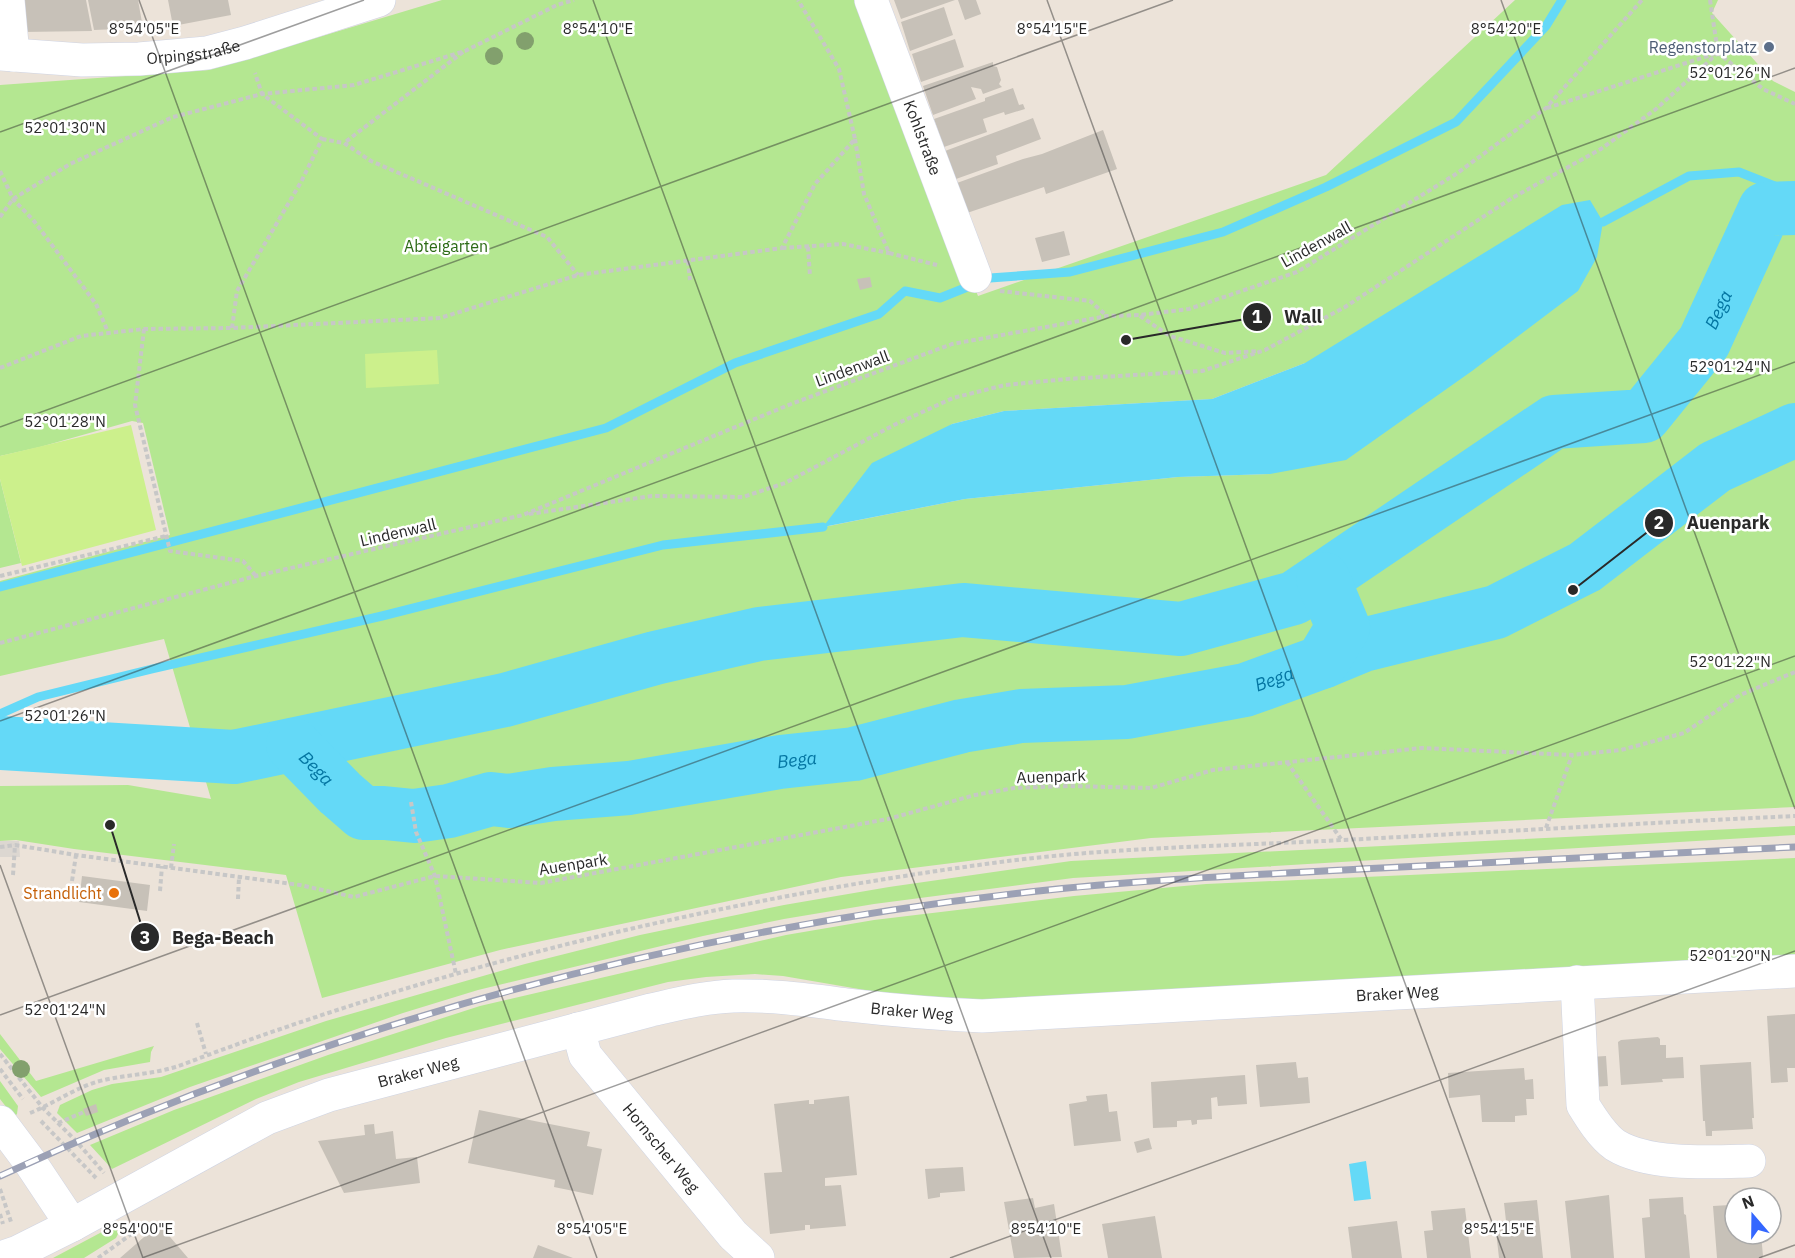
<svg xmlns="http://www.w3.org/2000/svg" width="1795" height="1258" font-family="'IBM Plex Sans',sans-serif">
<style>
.green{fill:#b4e791;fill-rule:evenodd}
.pitch{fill:#ccf08c}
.plaza{fill:#dcd7d1}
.water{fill:#64d9f7}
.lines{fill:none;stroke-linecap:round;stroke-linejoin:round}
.stream{stroke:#64d9f7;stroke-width:9}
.river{stroke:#64d9f7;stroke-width:54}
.building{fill:#c7c1b8}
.minor-casing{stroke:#cfd4e3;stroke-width:34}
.path{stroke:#c7c7c7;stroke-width:4;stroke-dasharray:4.5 3;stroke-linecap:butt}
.minor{stroke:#fff;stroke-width:33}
.rail-casing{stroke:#9ca1b5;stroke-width:7}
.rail{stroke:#fff;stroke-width:4.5;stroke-dasharray:14;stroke-linecap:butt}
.tree{fill:#82a06d}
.ticks{fill:none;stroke:#292929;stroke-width:1.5;stroke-opacity:0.45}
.service-dot{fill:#5c6f8a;stroke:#fff;stroke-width:2}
.food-dot{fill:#e8710a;stroke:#fff;stroke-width:2}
.labels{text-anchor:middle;stroke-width:5;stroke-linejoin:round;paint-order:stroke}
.service-label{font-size:16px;fill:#4e5e75;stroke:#fff;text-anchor:end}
.street-label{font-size:16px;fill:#292929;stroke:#fff}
.park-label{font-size:16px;fill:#2c6a15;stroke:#fff}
.food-label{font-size:16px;fill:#c56008;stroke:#fff;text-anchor:end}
.water-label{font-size:18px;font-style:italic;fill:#0476a2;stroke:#fff}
.ticks-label{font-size:15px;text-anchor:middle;fill:#292929;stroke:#fff;stroke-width:5;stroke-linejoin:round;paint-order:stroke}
.leader{fill:none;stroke:#292929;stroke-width:2}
.callout-dot{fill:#292929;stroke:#fff;stroke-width:2}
.mark-label{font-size:18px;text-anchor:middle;font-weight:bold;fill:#fff}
.callout-label{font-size:18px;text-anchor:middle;font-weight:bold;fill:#292929;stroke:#fff;stroke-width:5;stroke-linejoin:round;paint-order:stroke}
</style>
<rect width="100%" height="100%" fill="#ece3d9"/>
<path class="green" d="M442 0H862L978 296 1326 175 1515 0H1718L1712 13 1773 81 1795 92V807L1151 838 841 877 500 950 322 998 286 875 74 849 16 840 0 841V786L128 785 211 799 164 639 0 676V581L170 535 143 423 132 421 40 447 0 456V85L209 70ZM1305 363 1270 474 1178 477 965 499 824 527 952 424 1004 411 1212 399Z
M0 479 21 563 0 568Z
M1795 826V835L1073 878 874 904 784 919 703 936 478 990 403 1013 190 1087 77 1133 57 1113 60 1105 92 1090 112 1084 161 1077 326 1021 525 964 640 935 784 905 889 887 1071 861Z
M1795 858V955L983 1002 888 994 783 976 755 974 706 977 668 982 446 1038 299 1082 256 1099 112 1169 90 1145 174 1110 328 1055 480 1006 786 935 874 920 1074 896 1206 884Z
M0 1034 36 1081 154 1046 151 1052 150 1062 104 1070 41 1097 0 1049Z
M0 1081 18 1106 17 1114 14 1117 0 1099Z
M115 1225 118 1234 116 1238 84 1258H53Z"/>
<path class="pitch" d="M437 350 439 384 366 388 365 354Z
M131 425 156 530 22 566 0 479V456Z"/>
<path class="plaza" d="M0 841H19L20 857H0Z"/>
<path class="water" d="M1590 200 1603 222 1597 257 1578 291 1472 371 1346 460 1270 474 1178 477 965 499 823 527 872 463 952 424 1004 411 1212 399 1305 363 1562 205Z
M1366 1161 1371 1199 1354 1201 1349 1164Z"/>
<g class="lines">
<path class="stream" d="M1603 222 1689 176 1739 172 1795 194
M0 587 606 428 735 363 879 314 905 291 940 298 990 278 1070 272 1223 232 1326 187 1456 122 1546 26 1562 0
M0 714 38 697 152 669 382 616 663 545 823 527"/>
<g class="river">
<path d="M1322 662 1363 645 1496 612 1585 567 1715 467 1795 430"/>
<path id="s1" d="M0 743 234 757 505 700 655 658 759 634 963 610 1181 629 1294 598 1554 422 1644 416 1704 342 1765 209 1795 208"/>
<path id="s2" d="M293 745 340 793 363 813H384L414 816 449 811 491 799 509 801 553 794 629 788 780 762 854 754 962 726 1021 716 1127 712 1245 690 1322 662 1343 627 1323 579"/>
</g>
</g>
<path class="building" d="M16 0H86L92 31 22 32Z
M88 0H138L143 28 94 30Z
M168 0H228L231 15 173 26Z
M894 0H955L901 19Z
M958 0H976L981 14 965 20Z
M944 7 953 35 910 51 901 22Z
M955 39 964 67 921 82 912 54Z
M993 62V66L997 67 1001 80 999 84 1002 87 983 94 981 89 971 87 976 99 933 115 923 86Z
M1013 88 1019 105 1023 104 1025 109 1005 115 1004 112 983 119 987 132 944 147 934 119 985 101V98Z
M1033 118 1041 139 996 156 998 164 956 179 945 151Z
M1103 130 1117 169 1046 194 1044 187 967 213 957 183 1023 159 1042 154Z
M1064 231 1070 255 1042 262 1035 238Z
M870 277 872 287 860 290 857 279Z
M82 876 150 885 147 911 79 902Z
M1795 1014V1068H1787L1788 1082 1771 1083 1767 1016Z
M1658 1037 1660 1039V1045H1666V1058L1683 1057 1684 1078 1662 1079 1663 1082 1621 1085 1618 1042 1621 1040Z
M1606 1056 1608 1086 1592 1087 1590 1057Z
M1296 1062 1298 1078 1308 1077 1310 1103 1260 1107 1256 1065Z
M1751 1062 1754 1118H1752L1753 1129 1712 1131V1136H1706L1705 1121H1703L1700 1065Z
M1524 1068 1525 1080 1533 1079 1534 1099H1526L1527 1115 1515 1116V1122H1482L1480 1095 1449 1098 1448 1073Z
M1245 1075 1247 1104 1218 1106 1217 1097 1211 1098 1212 1119 1197 1120V1124L1192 1125 1191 1120 1177 1121V1127L1153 1128 1151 1082Z
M1107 1094 1109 1112 1117 1111 1121 1141 1074 1146 1069 1104 1087 1101 1086 1096Z
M849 1096 857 1175 825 1178V1186L841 1185 846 1226 810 1229V1225H805V1230L770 1234 764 1173 782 1172 774 1104 809 1100V1104H814V1100Z
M96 1104 98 1112 86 1116 83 1109Z
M479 1110 590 1132 587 1146 602 1149 593 1195 554 1187 555 1180 468 1163Z
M374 1124 375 1134 393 1131 396 1159 417 1157 420 1183 344 1193 318 1141 365 1135 364 1125Z
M1149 1138 1152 1149 1137 1153 1134 1142Z
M963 1167 965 1191 940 1193V1197L928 1199 925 1169Z
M1609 1195 1614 1258H1571L1565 1201Z
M1683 1197 1684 1214 1686 1215 1690 1258H1645L1642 1218 1650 1217 1649 1199Z
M1033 1198 1035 1208 1054 1204 1062 1257 1014 1258 1004 1202Z
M1537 1200 1543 1258H1499L1495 1222 1506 1221 1504 1203Z
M1730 1202H1735V1234H1761L1763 1256 1761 1258H1717L1713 1206 1730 1205Z
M1465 1208 1471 1258H1427L1424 1231 1433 1230 1431 1211Z
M1155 1216 1162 1258H1108L1102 1224Z
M1397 1221 1402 1258H1352L1348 1227Z
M159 1224 188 1258H120Z
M538 1245 573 1258H533Z"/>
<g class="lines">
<defs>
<g id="minor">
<path d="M8 0 13 55"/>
<path id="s3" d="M871 0 975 276"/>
<path id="s4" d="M0 54 82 60 139 59 207 53 245 43 379 0"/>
<path d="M1577 982 1583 1105C1591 1118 1602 1136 1615 1145 1649 1166 1711 1162 1749 1161"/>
<path id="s5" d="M578 1029 585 1055 733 1235 758 1258"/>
<path d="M0 1122 30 1162 72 1225"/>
<path id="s6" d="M1 1258 18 1252 72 1225 267 1118 329 1095 651 1010C678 1004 705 997 733 996 774 995 808 1000 848 1005 892 1010 937 1014 982 1016L1795 971"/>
</g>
</defs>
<use href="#minor" class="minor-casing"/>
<path class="path" d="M1710 0 1718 53 1763 89 1795 104
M463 52 344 143 371 161 547 237 578 275
M1547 108 1714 54
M322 139 344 143
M855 139 864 194 889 253 937 265
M0 171 13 199 34 221 96 304 108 332
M0 217 13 199 70 164 173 117 262 94 354 85 465 51 557 5 574 0
M808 247 810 276
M782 248 843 244 889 253
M688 261 690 280
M1000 291 1090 301 1107 316
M1140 316 1170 336 1225 353 1259 351
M232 328 237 291 301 182 322 139 262 94 255 73
M144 329 135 405 170 551 243 561 256 576
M0 368 81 336 144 329 232 328 440 318 578 275 782 248 815 184 855 139 839 69 798 0
M529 514 652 496 743 497 785 483 894 425 953 398 1005 385 1067 379 1202 371 1265 350 1345 307 1512 198 1601 149 1656 109 1718 53
M0 576 166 536
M0 643 256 576 523 515 791 404 952 344 1107 316 1140 315 1189 309 1297 272 1456 174 1546 108 1642 0
M1287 762 1341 839
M411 802 416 832 435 876 456 974
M1546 828 1572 755
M0 847 15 845 76 855 300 885 354 897 435 876 541 883 888 819 975 795 1014 788 1068 786 1151 788 1213 770 1422 748 1572 755 1621 750 1684 733 1740 695 1795 672
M171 868 174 844
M13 875 15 845
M72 881 76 855
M160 891 162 866
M238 899 239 877
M197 1023 206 1054
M0 1054 43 1108 77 1142 104 1173
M0 1069 23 1099
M30 1113C55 1103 77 1086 104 1080 131 1074 158 1074 184 1064 449 963 727 898 1008 861 1119 847 1232 846 1343 840 1494 832 1644 823 1795 816
M41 1121 96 1178
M58 1123 84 1112
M0 1189 11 1222
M0 1214 3 1224
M98 1258 137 1230 135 1226"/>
<use href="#minor" class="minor"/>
<defs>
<path id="rail" d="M0 1176C326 1026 673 932 1029 892 1139 880 1250 875 1361 869 1506 862 1650 854 1795 847"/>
</defs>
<use href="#rail" class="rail-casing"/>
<use href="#rail" class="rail"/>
</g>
<g class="tree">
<circle cx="525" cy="41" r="9"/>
<circle cx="494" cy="56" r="9"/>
<circle cx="21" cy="1069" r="9"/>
</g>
<path class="ticks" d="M139 0 597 1258M593 0 1051 1258M1047 0 1505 1258M1501 0 1795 809M0 132 364 0M0 427 1173 0M0 721 1795 68M0 865 143 1258M0 1015 1795 362M142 1258 1795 656M950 1258 1795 951M1759 1258 1795 1245"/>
<circle class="service-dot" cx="1769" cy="47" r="6"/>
<circle class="food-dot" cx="114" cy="893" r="6"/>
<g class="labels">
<g class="service-label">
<text x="1757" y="53">Regenstorplatz</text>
</g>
<g class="street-label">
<text dy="6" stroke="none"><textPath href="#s4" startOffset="194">Orpingstraße</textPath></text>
<text dy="6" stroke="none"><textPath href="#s3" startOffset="147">Kohlstraße</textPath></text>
<text transform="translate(1316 244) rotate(-29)" y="6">Lindenwall</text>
<text transform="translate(852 368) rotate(-20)" y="6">Lindenwall</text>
<text transform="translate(398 532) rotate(-13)" y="6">Lindenwall</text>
<text transform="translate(1051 776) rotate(-2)" y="6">Auenpark</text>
<text transform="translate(573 864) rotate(-9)" y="6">Auenpark</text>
<text dy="6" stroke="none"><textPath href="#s6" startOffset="1449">Braker Weg</textPath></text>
<text dy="6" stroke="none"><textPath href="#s6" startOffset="963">Braker Weg</textPath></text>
<text dy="6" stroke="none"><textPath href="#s6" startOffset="459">Braker Weg</textPath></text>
<text dy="6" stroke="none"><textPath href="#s5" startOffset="147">Hornscher Weg</textPath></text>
</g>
<g class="park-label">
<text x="446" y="252">Abteigarten</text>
</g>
<g class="food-label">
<text x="102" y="899">Strandlicht</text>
</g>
<g class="water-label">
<text dy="6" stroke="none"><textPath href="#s1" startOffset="1850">Bega</textPath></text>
<text dy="6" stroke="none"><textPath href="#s2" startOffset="1023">Bega</textPath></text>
<text dy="6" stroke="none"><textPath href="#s2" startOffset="537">Bega</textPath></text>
<text dy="6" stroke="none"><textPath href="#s2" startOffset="33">Bega</textPath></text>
</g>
</g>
<g class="ticks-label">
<text x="1506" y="34">8°54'20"E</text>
<text x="144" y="34">8°54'05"E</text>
<text x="598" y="34">8°54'10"E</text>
<text x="1052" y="34">8°54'15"E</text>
<text x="1730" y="78">52°01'26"N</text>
<text x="65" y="133">52°01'30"N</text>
<text x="1730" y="372">52°01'24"N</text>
<text x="65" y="427">52°01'28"N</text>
<text x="1730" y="667">52°01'22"N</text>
<text x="65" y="721">52°01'26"N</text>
<text x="1730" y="961">52°01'20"N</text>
<text x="65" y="1015">52°01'24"N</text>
<text x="138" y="1234">8°54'00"E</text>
<text x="592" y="1234">8°54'05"E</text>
<text x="1046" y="1234">8°54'10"E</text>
<text x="1499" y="1234">8°54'15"E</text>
</g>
<path class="leader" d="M1126 340L1257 317M1573 590L1659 523M110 825L145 937"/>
<g class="callout-dot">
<circle cx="1126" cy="340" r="6"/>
<circle cx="1573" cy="590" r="6"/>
<circle cx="110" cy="825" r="6"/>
<circle cx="1257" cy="317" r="15"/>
<circle cx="1659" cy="523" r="15"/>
<circle cx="145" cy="937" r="15"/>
</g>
<g class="mark-label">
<text x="1257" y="323">1</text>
<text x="1659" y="529">2</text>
<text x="145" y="944">3</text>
</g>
<g class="callout-label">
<text x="1303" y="323">Wall</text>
<text x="1728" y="529">Auenpark</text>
<text x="223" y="944">Bega-Beach</text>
</g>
<g transform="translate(1753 1216) rotate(340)"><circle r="28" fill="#ffffff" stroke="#a9a9a9" stroke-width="1.5"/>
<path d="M0-4.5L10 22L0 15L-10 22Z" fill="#3467ff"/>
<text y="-9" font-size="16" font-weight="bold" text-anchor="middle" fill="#292929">N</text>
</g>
</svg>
